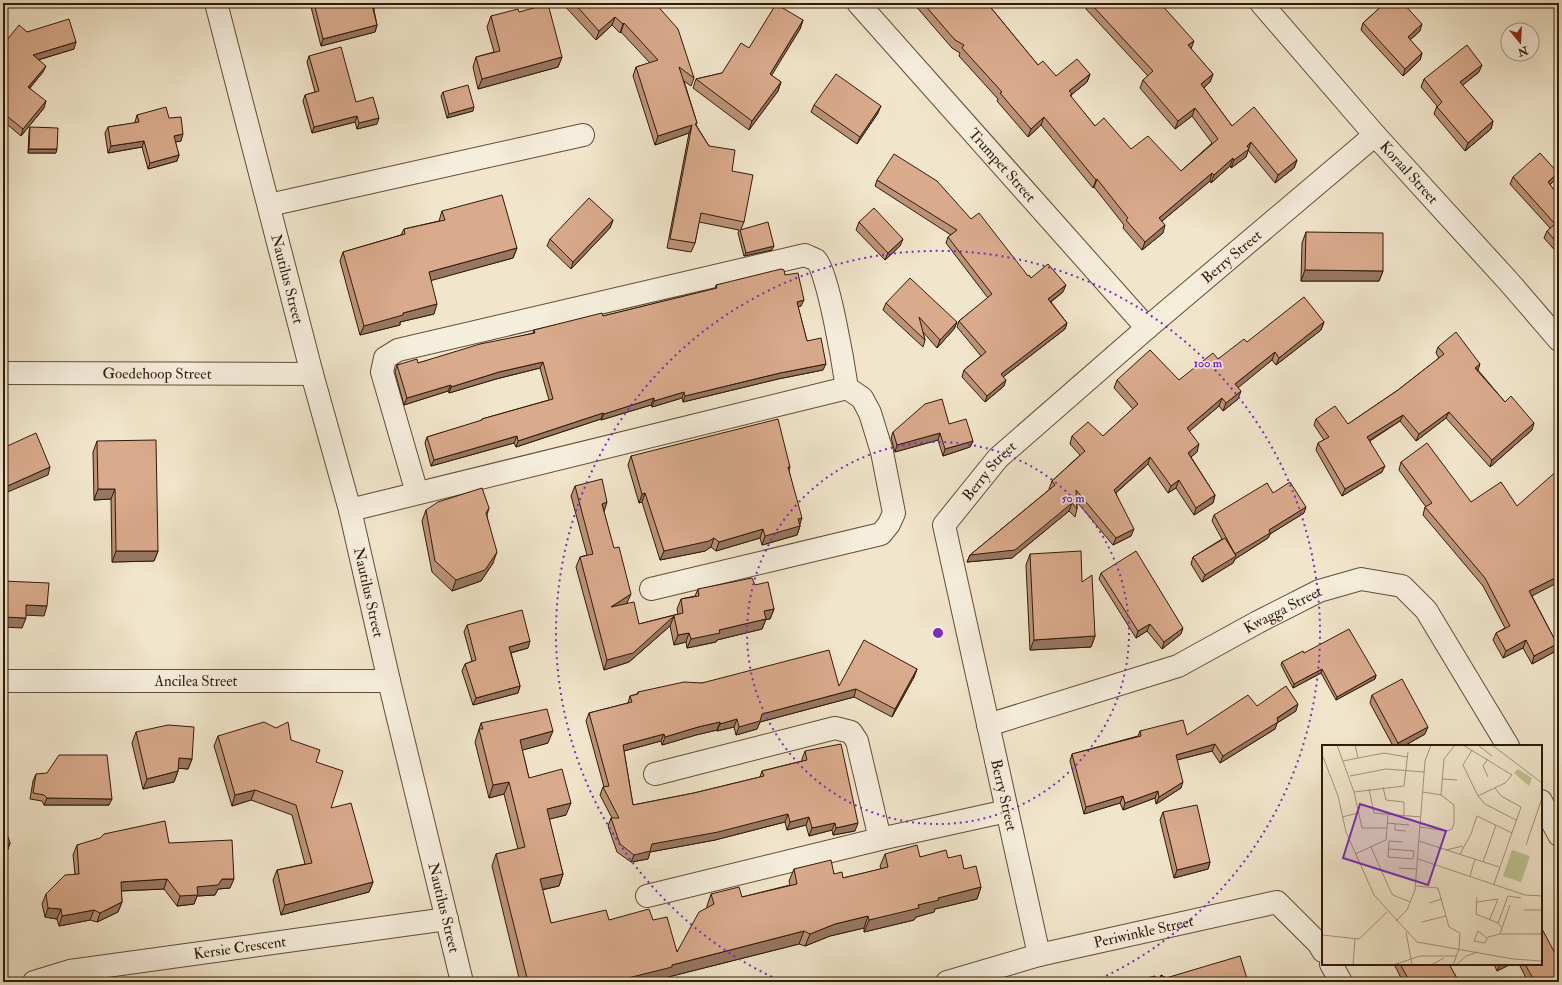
<svg xmlns="http://www.w3.org/2000/svg" width="1562" height="985" font-family="'IM FELL Double Pica',serif">
<style>
.lines{fill:none;stroke-linecap:round;stroke-linejoin:round}
.minor-casing{stroke:#614d38;stroke-width:24}
.tertiary-casing{stroke:#614d38;stroke-width:24}
.minor{stroke:#f6eedd;stroke-width:22}
.tertiary{stroke:#f6eedd;stroke-width:22}
.wall{fill:#bb9278;stroke:#311a07}
.shaded-wall{fill:#987762;stroke:#311a07}
.building{fill:#d9aa8c;stroke:#311a07}
.ring{fill:none;stroke:#7b2cbf;stroke-width:2;stroke-dasharray:2 4}
.labels{text-anchor:middle;stroke-width:3;stroke-linejoin:round;paint-order:stroke}
.street-label{font-size:15px;fill:#311a07;stroke:#f6eedd}
.inset-road{fill:none;stroke:#a4947d;stroke-width:1}
.view{fill:#7b2cbf;fill-opacity:0.15;stroke:#7b2cbf;stroke-width:2}
.inset-edge{fill:none;stroke:#311a07;stroke-width:2}
.centre{fill:#7b2cbf;stroke:#f6eedd;stroke-width:2}
.ring-label{font-size:12px;text-anchor:middle;font-weight:bold;fill:#7b2cbf;stroke:#f6eedd;stroke-width:3;stroke-linejoin:round;paint-order:stroke}
</style>
<rect width="100%" height="100%" fill="#f1e5cb"/>
<filter id="stains"><feTurbulence type="fractalNoise" baseFrequency=".005" numOctaves="4"/><feColorMatrix values="0 0 0 0 .2 0 0 0 0 .09 0 0 0 0 .02 0 0 0 .5 -.17"/></filter>
<radialGradient id="worn" r=".72"><stop offset=".6" stop-color="#630" stop-opacity="0"/><stop offset="1" stop-color="#630" stop-opacity=".3"/></radialGradient>
<g class="lines">
<defs>
<g id="minor">
<path id="s1" d="M216 3 312 374 350 510 389 681 462 982"/>
<path id="s2" d="M858 3 1147 328"/>
<path d="M269 205 583 135"/>
<path id="s3" d="M3 373 312 374"/>
<path d="M417 493 382 372 385 358 398 350 805 255C808 257 813 258 816 260 828 271 844 368 847 388"/>
<path d="M350 510 847 388 862 398 870 413 882 452 894 513 889 524 881 534 651 589"/>
<path id="s4" d="M3 681H389"/>
<path id="s5" d="M988 725 1178 666 1258 622 1319 591 1361 579 1402 586 1426 610 1508 746"/>
<path d="M655 774 835 728 851 732 857 741 880 839"/>
<path d="M1541 801 1559 835"/>
<path d="M647 896 880 839 1007 811"/>
<path id="s6" d="M1039 955 944 525 998 458 1147 328 1375 135"/>
<path d="M1331 964 1341 982"/>
<path id="s7" d="M34 982 70 971 447 919"/>
<path id="s8" d="M947 982 1039 955 1277 902 1319 944 1323 951"/>
</g>
<g id="tertiary">
<path id="s9" d="M1261 3 1375 135 1509 282 1559 340"/>
</g>
</defs>
<use href="#minor" class="minor-casing"/>
<use href="#tertiary" class="tertiary-casing"/>
<use href="#minor" class="minor"/>
<use href="#tertiary" class="tertiary"/>
</g>
<path class="wall" d="M310 3H375L376 4 374 10 377 25 375 32 321 46Z
M562 3H655L694 78 691 86 684 81 697 123 696 125 709 146 732 171 744 222 741 229 772 250 744 256 738 233 739 230 699 222 695 243 691 252 667 248 689 133 655 145 633 76 636 67 650 63 621 32 620 33 612 25 596 40Z
M905 3H987L1038 65 1056 76 1090 74 1087 82 1071 95V97L1095 126 1131 149 1181 171 1212 143 1192 116 1175 129 1140 88 1143 80 1148 76 1086 9 1088 3H1160L1191 49 1213 74 1210 82 1204 88 1232 126 1297 160 1294 168 1275 183 1248 150 1246 157 1231 168 1230 166 1211 183 1210 181 1162 221 1163 233 1142 250 1123 228 1124 225 1094 187 1093 188 1041 125 1028 137 997 101 998 99 959 56 960 53 952 48 914 4 910 8Z
M1379 3H1406L1404 5 1420 31 1410 40 1422 53 1420 60 1403 76 1361 30 1363 23 1382 6Z
M519 12 562 57 558 67 478 89 473 67 476 57 494 52 487 27 491 16Z
M803 20 800 29 771 75 781 82 778 91 749 130 693 88 696 79 722 73 749 48Z
M27 32 74 49 38 60 43 72 30 88 44 108 21 136 3 121V45Z
M309 56 356 102 377 124 357 129 355 122 312 133 303 101 305 95 315 92 307 62Z
M1479 72 1462 85 1493 121 1491 129 1465 151 1434 114 1437 106 1421 87 1424 79Z
M443 92 473 111 447 118 441 96Z
M814 105 878 113 857 144 811 112Z
M137 115 169 118 181 141 175 142 179 155 177 161 148 169 142 147 108 153 105 133 108 127 135 123V122Z
M30 127 56 153H28L29 131Z
M1513 177 1555 180 1550 185 1559 196V255L1544 238 1547 231 1550 228 1510 184Z
M877 180 971 219 1028 276 1031 278 1063 292 1051 302 1067 323 1065 329 1003 377 1004 386 985 402 962 377 964 370 981 356 957 327 959 321 988 298 946 243 948 237 951 235 875 186Z
M442 211 517 248 513 258 431 280 434 314 400 322V325L360 335 340 261 343 252 401 235 404 229 439 221Z
M613 220 610 228 571 269 547 246 550 239Z
M859 222 900 246 885 260 856 230Z
M1306 232 1383 271 1379 281H1301L1302 243Z
M785 275 801 306 798 307 807 341 823 370 778 379 683 402 682 398 652 407 651 405 601 420V419L516 447 514 443 431 466 425 443 427 437 481 421 482 419 549 400 540 368 496 379 449 393 448 391 404 405 395 372 397 365 418 363 533 333 534 330 603 316 715 289 716 285Z
M886 303 957 322 954 329 937 348 923 332 925 340 923 347 883 310Z
M1324 322 1321 330 1276 365 1272 360 1238 387V399L1223 411 1219 406 1189 431 1197 452 1191 457 1215 495 1213 503 1194 515 1176 488 1168 493 1148 464 1116 493 1131 536 1113 545 1077 502V509L1075 517 1069 511 1012 558 967 562 970 555 1050 489H1049L1052 481 1080 455 1070 444 1072 436H1103L1133 409 1114 388 1117 380H1179L1218 359 1247 342Z
M1438 347 1478 370 1505 402 1532 430 1490 467 1446 418 1416 441 1400 421 1370 441 1382 472 1342 496 1316 450 1318 443 1324 440 1314 425 1316 419 1348 424 1398 390 1439 358 1436 353Z
M949 424 973 441 970 447 943 456 938 440 895 452 891 438 893 432Z
M97 441 158 551 154 561 112 562 111 499 94 500 93 452Z
M631 456 790 467 789 470 800 526 797 535 762 545 760 538 716 551 711 547 705 551 660 560 642 502 639 503 628 465Z
M1401 462 1532 596 1557 644 1554 652 1532 664 1523 648 1503 658 1493 640 1496 633 1505 628 1483 586 1423 515 1425 507H1426L1399 470Z
M575 486 604 512 627 603V604L639 624 678 614 677 609 681 599 695 596 698 589 755 585 774 609 770 619H766L762 629 717 640 716 642 687 648 686 642 674 645 670 626 629 662 604 670 576 567 580 557 587 555 571 496Z
M1273 493 1304 513 1270 534 1268 538 1235 559 1233 563 1202 582 1191 564 1193 557 1222 539 1212 521 1214 515Z
M489 508 487 515 493 563 481 581 452 591 432 572 422 521 426 510Z
M1030 554 1082 582 1095 636 1091 647 1030 650 1026 565Z
M1101 573 1181 634 1162 649 1147 631 1136 638 1099 579Z
M467 625 528 648 511 653 520 686 518 693 473 705 462 671 465 664 472 661 464 632Z
M1304 653 1376 675 1375 679 1336 700 1321 673 1293 688 1281 665 1282 662Z
M917 669 914 677 892 717 854 697 760 722 757 729 736 735 734 727 717 731V730L696 735 662 745 661 741 624 751 633 805 694 793 760 777 762 771 802 761V759L805 751 855 831 833 835 832 830 809 836 806 825 787 830 785 822 715 840 650 852 648 859 631 862 617 852 608 826 611 818H612L600 795 603 787H604L586 721 589 713 628 703 630 696 637 694 638 692 702 683 839 686Z
M1372 695 1425 734 1404 746H1393L1370 703Z
M1257 706 1296 711 1277 723 1275 729 1220 763 1212 751 1177 760 1181 788 1156 804 1155 798 1123 810 1120 803 1084 814 1070 761 1072 754 1138 736 1140 731 1187 735Z
M481 723 548 743 522 750 529 778 566 815 549 819 563 874 559 886 542 890 551 923 609 920H653L677 952 707 907V906L711 894 742 897 790 885 789 881 794 869 834 874 843 878 881 869 880 866 885 854 920 857 948 858 964 869 981 887 977 899 935 909 934 912 916 917 914 920 864 932V928L830 936 805 946 799 944 668 977V979L655 982H520L492 866 496 854 518 849 504 794 489 798 475 742Z
M136 732 192 759 188 769 178 768V771L174 782 143 789 132 743Z
M218 736 291 740 316 762 331 808 373 882 369 892 281 915 273 880 277 870 305 864 292 815 251 800 232 806 214 746Z
M36 774 109 805H44L42 801 30 799 33 781Z
M1163 812 1210 862 1208 869 1174 878 1160 820Z
M3 824 10 843 7 852 4 854 3 853Z
M169 843 230 888 218 889 215 895 197 896 194 904 177 906 164 889 121 891 122 902 118 912 97 922 90 920 59 926 57 919 45 917 42 904 46 894 75 874 73 855 77 845Z
M1394 964H1451L1450 966 1459 982H1403Z
M1494 964H1511L1497 971Z
M1519 964H1541L1559 982H1528Z
M1161 975 1166 978 1248 982H1159Z"/>
<path class="shaded-wall" d="M912 3H915L910 8Z
M376 4 373 11 372 5Z
M615 17 612 25 596 40 599 31Z
M803 20 800 29 767 83 770 74Z
M624 23 621 32 620 33 623 24Z
M1422 24 1420 31 1405 44 1408 37Z
M377 25 375 32 321 46 323 39Z
M1194 41 1191 49 1188 45Z
M76 42 74 49 31 62 33 55Z
M1422 53 1420 60 1403 76 1405 69Z
M562 57 558 67 478 89 482 79Z
M1482 65 1479 72 1457 90 1460 82Z
M46 66 43 72 25 93 28 87Z
M1090 74 1087 82 1071 95 1069 102V91Z
M1213 74 1210 82 1199 92 1201 84Z
M781 82 778 91 749 130 752 121Z
M46 101 44 108 21 136 23 129Z
M881 106 878 113 857 144 860 137Z
M474 107 473 111 447 118 449 114Z
M1195 108 1192 116 1175 129 1178 121Z
M357 116 355 122 312 133 314 127Z
M1044 117 1041 125 1028 137 1031 129Z
M379 118 377 124 357 129 359 123Z
M1493 121 1491 129 1465 151 1468 143Z
M692 125 689 133 655 145 658 136Z
M183 134 181 141 171 143 174 136Z
M144 141 142 147 108 153 111 146Z
M1251 142 1246 157 1231 168 1234 160Z
M29 149H57L56 153H28Z
M179 155 177 161 148 169 150 163Z
M1233 158 1230 166 1211 183 1214 175Z
M1297 160 1294 168 1275 183 1278 175Z
M1212 173 1210 181 1156 226 1159 218Z
M1558 173 1555 180 1545 189 1548 182Z
M1097 179 1094 187 1093 188 1096 180Z
M613 220 610 228 571 269 573 262Z
M1165 225 1163 233 1142 250 1145 242Z
M903 239 900 246 885 260 888 253Z
M774 246 772 250 744 256 746 253Z
M517 248 513 258 426 282 429 272Z
M1305 270 1383 271 1379 281H1301Z
M1066 285 1063 292 1046 305 1048 299Z
M804 300 801 306 795 308 797 302Z
M437 304 434 314 400 322V325L360 335 364 326 403 313Z
M957 322 954 329 937 348 940 340Z
M1324 322 1321 330 1276 365 1279 358Z
M1067 323 1065 329 999 380 1001 374Z
M1275 352 1272 360 1233 392 1235 384Z
M543 362 540 368 496 379 449 393 451 387 499 372Z
M826 364 823 370 778 379 683 402 685 396 780 373Z
M1480 364 1478 370 1475 368Z
M1006 380 1004 386 985 402 987 396Z
M451 385 448 391 404 405 407 398Z
M1241 391 1238 399 1223 411 1226 403Z
M684 392 682 398 652 407 654 401Z
M654 398 651 405 601 420 604 414Z
M1222 398 1219 406 1184 436 1187 428Z
M1449 412 1446 418 1416 441 1419 434Z
M603 413 601 419 516 447 518 441Z
M1403 415 1400 421 1365 443 1367 437Z
M1534 423 1532 430 1490 467 1492 460Z
M940 433 938 440 895 452 897 445Z
M517 436 514 443 431 466 434 460Z
M973 441 970 447 943 456 945 449Z
M1199 444 1197 452 1186 461 1188 453Z
M1150 457 1148 464 1111 497 1114 490Z
M1385 466 1382 472 1342 496 1345 489Z
M50 467 48 475 3 494V488Z
M1179 480 1176 488 1168 493 1171 486Z
M98 489H115L111 499 94 500Z
M645 493 642 502 639 503 642 494Z
M1215 495 1213 503 1194 515 1196 508Z
M607 502 604 512 602 504Z
M1072 503 1069 511 1012 558 967 562 970 555Z
M1306 507 1304 513 1270 534 1268 538 1235 559 1233 563 1202 582 1205 575 1235 554 1269 530Z
M802 518 799 527 800 526 797 535 762 545 765 536 798 519Z
M763 529 760 538 716 551 719 542Z
M1134 529 1131 536 1113 545 1116 538Z
M714 538 711 547 705 551 660 560 664 551Z
M116 551H158L154 561 112 562Z
M497 552 493 563 481 581 452 591 456 580Z
M1559 576V582L1526 599 1529 591Z
M631 594 627 603 608 617 611 607Z
M26 605 47 606 44 616 23 615Z
M774 609 770 619 760 620 764 611Z
M674 616 670 626 629 662 604 670 607 660Z
M3 617 26 618 22 628 3 627Z
M766 619 762 629 717 640 716 642 687 648 691 639 719 630Z
M1150 624 1147 631 1136 638 1138 631Z
M1183 628 1181 634 1162 649 1164 642Z
M689 633 686 642 674 645 678 635Z
M1095 636 1091 647 1030 650 1034 640Z
M1526 640 1523 648 1503 658 1506 651Z
M530 641 528 648 506 654 509 647Z
M1557 644 1554 652 1532 664 1534 656Z
M917 669 914 677 892 717 895 709Z
M1322 669 1321 673 1293 688 1294 684Z
M1376 675 1375 679 1336 700 1337 697Z
M520 686 518 693 473 705 476 698Z
M856 689 854 697 760 722 757 729 736 735 739 727 762 714Z
M1298 704 1296 711 1277 723 1275 729 1220 763 1223 756Z
M737 719 734 727 717 731 720 724Z
M720 722 717 730 696 735 662 745 665 737 698 727Z
M1428 727 1425 734 1404 746H1397L1398 743Z
M553 731 548 743 516 752 520 740Z
M664 734 661 741 620 752 623 745Z
M1215 744 1212 751 1173 761 1176 755Z
M179 758 192 759 188 769 175 768Z
M178 771 174 782 143 789 147 779Z
M509 782 504 794 489 798 493 785Z
M1183 782 1181 788 1156 804 1159 797Z
M255 790 251 800 232 806 235 795Z
M1158 791 1155 798 1123 810 1125 803Z
M1123 796 1120 803 1084 814 1086 807Z
M47 798 112 799 109 805H44Z
M571 803 566 815 542 821 547 809Z
M788 814 785 822 715 840 650 852 648 859 631 862 634 855 652 844Z
M809 817 806 825 787 830 790 822Z
M835 823 832 830 809 836 812 828Z
M858 823 855 831 833 835 836 828Z
M10 843 7 852 4 854 7 845Z
M1210 862 1208 869 1174 878 1177 870Z
M563 874 559 886 535 891 540 879Z
M167 879 164 889 118 891 121 882Z
M222 879H234L230 888 218 889 215 895 197 896 194 904 177 906 180 896 197 887Z
M373 882 369 892 281 915 285 905Z
M981 887 977 899 935 909 934 912 916 917 914 920 864 932 869 920 918 905 938 898Z
M122 902 118 912 97 922 100 913Z
M48 908 61 909 57 919 45 917Z
M94 910 90 920 59 926 62 916Z
M868 916 864 928 830 936 805 946 810 934 835 924Z
M804 931 799 944 668 977V979L655 982H623L624 979 672 965Z
M1500 964H1511L1497 971Z"/>
<path class="building" d="M314 3H375L376 4 372 5 377 25 323 39Z
M574 3H655L678 29 694 78 679 67 697 123 695 124 709 146 735 150 732 171 753 175 744 222 701 213 695 243 670 239 692 125 658 136 636 67 658 60 624 23 623 24 615 17 599 31Z
M923 3H987L1038 65 1043 61 1056 76 1077 59 1090 74 1069 91 1072 94 1070 95 1095 126 1104 118 1131 149 1148 136 1181 171 1218 139 1195 108 1178 121 1143 80 1153 71 1090 3H1160L1194 41 1188 45 1213 74 1201 84 1232 126 1254 107 1297 160 1278 175 1251 142 1247 146 1249 149 1234 160 1233 158 1214 175 1212 173 1159 218 1165 225 1145 242 1126 220 1128 218 1097 179 1096 180 1044 117 1031 129 1000 93 1002 92 962 48 964 45 955 40Z
M1385 3H1403L1422 24 1408 37 1422 53 1405 69 1363 23Z
M548 4 562 57 482 79 476 57 500 51 491 16 518 9 519 12Z
M776 4 803 20 770 74 781 82 752 121 696 79 722 73 741 43 749 48Z
M69 19 76 42 33 55 46 66 28 87 46 101 23 129 3 113V45L19 25 27 32Z
M1467 45 1482 65 1460 82 1493 121 1468 143 1437 107 1442 102 1424 79Z
M341 47 356 102 373 97 379 118 359 123 357 116 314 127 305 95 319 91 309 56Z
M836 74 881 106 860 137 814 105Z
M468 85 474 107 449 114 443 92Z
M166 107 169 118 181 117 183 134 174 136 179 155 150 163 144 141 111 146 108 127 139 122 137 115Z
M30 127 58 128 57 149H29Z
M1540 153 1558 173 1548 182 1559 196V245L1547 231 1555 224 1513 177Z
M894 154 937 181 971 219 979 213 1028 276 1029 275 1031 278 1048 264 1066 285 1048 299 1067 323 1001 374 1006 380 987 396 964 370 986 352 959 321 992 294 948 237 957 230 877 180Z
M502 195 517 248 429 272 437 304 403 313V315L364 326 343 252 405 234 404 229 445 220 442 211Z
M589 198 613 220 573 262 550 239Z
M874 208 903 239 888 253 859 222Z
M768 222 774 246 746 253 740 230Z
M1306 232 1383 233V271L1305 270Z
M781 269 784 270 785 275 798 273 804 300 797 302 807 341 821 338 826 364 780 373 685 396 684 392 654 401V398L604 414 603 413 518 441 517 436 434 460 427 437 482 420V419L553 399 543 362 499 372 451 387V385L407 398 397 365 417 359 418 363 480 344 535 333 534 330 602 313 603 316 717 288 716 285Z
M910 278 957 322 940 340 919 317 925 340 886 303Z
M1304 297 1324 322 1279 358 1275 352 1235 384 1241 391 1226 403 1222 398 1187 428 1199 444 1188 453 1215 495 1196 508 1179 480 1171 486 1150 457 1114 490 1134 529 1116 538 1076 490 1077 509 1072 503 1015 550 970 555 1055 485 1052 481 1085 451 1072 436 1088 422 1103 436 1138 404 1117 380 1150 350 1179 380 1213 353 1218 359 1244 339 1247 342Z
M1456 332 1480 364 1475 368 1505 402 1511 396 1534 423 1492 460 1449 412 1419 434 1403 415 1367 437 1385 466 1345 489 1318 443 1329 437 1316 419 1335 406 1348 424 1398 390 1444 354 1438 347Z
M942 399 949 424 966 419 973 441 945 449 940 433 897 445 893 432 925 404Z
M778 419 790 467H788L802 518 798 519 800 526 765 536 763 529 719 542 714 538 709 541 664 551 645 493 642 494 631 456Z
M36 433 50 467 3 488V448Z
M156 440 158 551H116L115 489H98L97 441Z
M1427 443 1471 502 1501 482 1517 506 1559 469V576L1529 591 1557 644 1534 656 1526 640 1506 651 1496 633 1510 626 1485 578 1425 507 1432 503 1401 462Z
M602 479 607 502 602 504 614 548 619 547 631 594 611 607 634 602 639 624 683 613 681 599 699 596 698 589 752 578 755 585 768 582 774 609 764 611 766 619 719 630 720 633 691 639 689 633 678 635 674 616 633 653 607 660 580 557 593 554 575 486Z
M1290 482 1306 507 1269 530 1270 533 1235 554 1214 515 1267 483 1273 493Z
M482 488 489 508 486 513 497 552 485 570 456 580 435 561 426 510 438 502Z
M1225 538 1236 556 1205 575 1193 557Z
M1081 551 1082 582 1092 575 1095 636 1034 640 1030 554Z
M1136 551 1183 628 1164 642 1150 624 1138 631 1101 573Z
M3 581 49 583 47 606 26 605V618L3 617Z
M522 610 530 641 509 647 520 686 476 698 465 664 476 660 467 625Z
M1349 629 1376 675 1337 697 1322 669 1294 684 1282 662 1303 651 1304 653Z
M864 640 917 669 895 709 856 689 762 714 760 721 739 727 737 719 720 724V722L698 727 665 737 664 734 623 745 633 805 694 793 764 776 762 771 807 760 805 751 841 744 858 823 836 828 835 823 812 828 809 817 790 822 788 814 718 832 652 844 650 851 634 855 620 844 611 818H619L603 787 609 786 589 713 632 702 630 696 638 694V692L684 682 702 683 829 650 839 686Z
M1402 679 1428 727 1398 743 1372 695Z
M1286 686 1298 704 1277 718 1278 722 1223 756 1215 744 1176 755 1183 782 1159 797 1158 791 1125 803 1123 796 1086 807 1072 754 1141 736 1140 731 1183 720 1187 735 1248 695 1257 706Z
M547 709 553 731 520 740 529 778 562 769 571 803 547 809 563 874 540 879 551 923 606 910 609 920 649 909 653 920 667 917 677 952 699 912 714 904 711 894 739 887 742 897 797 884 794 869 831 860 834 874 842 872 843 878 888 867 885 854 917 845 920 857 946 850 948 858 961 855 964 869 976 866 981 887 938 898 939 900 918 905 919 908 869 920 868 916 835 924 810 934 804 931 672 965V967L624 979V982H528L496 854 525 847 509 782 493 785 479 729H483L481 723Z
M264 722 276 728 288 722 291 740 320 750 316 762 343 771 331 808 351 803 373 882 285 905 277 870 312 863 296 805 255 790 235 795 218 736Z
M168 725 194 727 192 759 179 758 178 771 147 779 136 732Z
M59 755H107L112 799 47 798 44 795 33 793 36 774 47 773Z
M1197 805 1210 862 1177 870 1163 812Z
M165 821 169 843 232 840 234 879H222L218 885 197 887 198 895 180 896 167 879 121 882 122 902 100 913 94 910 62 916 61 909 48 908 46 894 65 875 79 874 77 845 100 838 104 834Z
M3 824 10 843 7 845 3 840Z
M1541 927 1559 961V982H1535L1525 964H1541Z
M1240 956 1248 982H1166L1161 975 1166 978Z
M1400 964H1450H1449L1459 982H1410Z
M1155 976 1157 982H1132Z"/>
<g class="ring">
<circle cx="938" cy="633" r="191"/>
<path d="M783 982A382 382 0 1 1 1093 982"/>
</g>
<g class="labels">
<g class="street-label">
<text dy="5" stroke="none"><textPath href="#s2" startOffset="217">Trumpet Street</textPath></text>
<text dy="5" stroke="none"><textPath href="#s9" startOffset="225">Koraal Street</textPath></text>
<text dy="5" stroke="none"><textPath href="#s6" startOffset="835">Berry Street</textPath></text>
<text dy="5" stroke="none"><textPath href="#s1" startOffset="285">Nautilus Street</textPath></text>
<text dy="5" stroke="none"><textPath href="#s3" startOffset="154">Goedehoop Street</textPath></text>
<text dy="5" stroke="none"><textPath href="#s6" startOffset="511">Berry Street</textPath></text>
<text dy="5" stroke="none"><textPath href="#s1" startOffset="609">Nautilus Street</textPath></text>
<text dy="5" stroke="none"><textPath href="#s5" startOffset="318">Kwagga Street</textPath></text>
<text dy="5" stroke="none"><textPath href="#s4" startOffset="193">Ancilea Street</textPath></text>
<text transform="translate(1004 795) rotate(77)" y="5">Berry Street</text>
<text dy="5" stroke="none"><textPath href="#s1" startOffset="933">Nautilus Street</textPath></text>
<text dy="5" stroke="none"><textPath href="#s8" startOffset="203">Periwinkle Street</textPath></text>
<text dy="5" stroke="none"><textPath href="#s7" startOffset="209">Kersie Crescent</textPath></text>
</g>
</g>
<g transform="translate(1322 745)">
<rect width="220" height="220" fill="#f1e5cb"/>
<path d="M196 24 210 33 207 41 192 28Z" fill="#c0c393"/>
<path d="M190 105 208 111 199 137 181 131Z" fill="#c0c393"/>
<path class="inset-road" d="M15 0 32 47 40 83H65M33 0 36 13M141 0 190 30 183 38 156 51M156 0 170 11M170 0 220 38M150 5 141 20 156 51 163 59 194 75M0 9 16 51 24 87 52 150 95 197 191 214 220 216M166 14 161 21 166 32M21 16 62 8 85 12M28 31 64 24 102 27M120 34 135 35M61 42 64 55 82 57V70M47 44 52 68 99 72M32 47 82 41 86 7M119 50 122 14 133 0M20 72 36 68M65 78 87 80M73 79V85L84 86M98 82 125 86 130 84 132 78V60L119 50 101 47M97 96 177 122M81 97 67 96 66 112 91 114 92 106M204 100 220 53M49 102 68 145 71 150 88 157M67 104 92 106M124 105 141 101M33 109 64 95 66 70M138 109 149 89 155 71 190 88M96 114 203 150 220 151M161 117 174 80M77 123 95 124M148 131 153 114M172 139 199 62 179 51 173 43M94 141 116 143 127 182 138 188 137 204 131 220M155 152 154 169 176 178 179 182M155 157 176 154 168 174M107 158 120 154M202 165H220M74 176 85 165 93 145 103 16 109 0M100 177 124 171M176 178 186 151 199 153M84 187 90 220M178 189 188 160M0 190 37 194 65 167M165 193 156 186 152 196 163 198 166 192 178 189H220M31 220 33 194M71 220 98 211H134M109 220 122 213M134 220 144 211 156 207"/>
<path class="view" d="M38 59 124 86 106 140 21 113Z"/>
<rect width="220" height="220" class="inset-edge"/>
</g>
<circle cx="938" cy="633" r="6" class="centre"/>
<g class="ring-label">
<text x="1208" y="367">100 m</text>
<text x="1073" y="502">50 m</text>
</g>
<rect width="1562" height="985" fill="none" stroke="#f1e5cb" stroke-width="16"/>
<rect x="4" y="4" width="1554" height="977" fill="none" stroke="#311a07" stroke-width="2"/>
<rect x="8" y="8" width="1546" height="969" fill="none" stroke="#311a07"/>
<g transform="translate(1520 42) rotate(162)"><circle r="19" fill="#f6eedd" stroke="#a79987"/>
<path d="M0-3L7 15L0 10L-7 15Z" fill="#8f2418"/>
<text y="-6" font-size="11" font-weight="bold" text-anchor="middle" fill="#311a07">N</text>
</g>
<rect width="100%" height="100%" filter="url(#stains)"/>
<rect width="100%" height="100%" fill="url(#worn)"/>
</svg>
